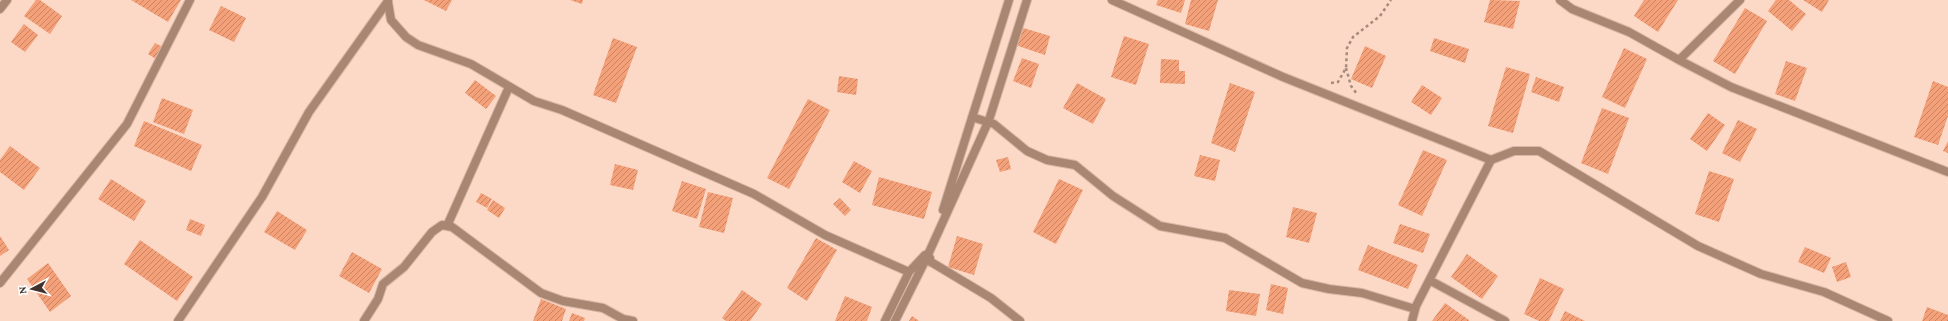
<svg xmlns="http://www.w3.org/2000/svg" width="1948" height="321" font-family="'Crimson Pro',serif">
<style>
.building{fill:url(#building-hatch)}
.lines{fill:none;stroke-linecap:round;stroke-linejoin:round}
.street-casing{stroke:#d7b7a7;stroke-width:10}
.path{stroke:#a58b7e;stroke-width:2.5;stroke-dasharray:3 3;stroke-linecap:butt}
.street{stroke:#a88672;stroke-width:8}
</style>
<defs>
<pattern id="building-hatch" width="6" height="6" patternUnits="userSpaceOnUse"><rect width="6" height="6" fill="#f4a078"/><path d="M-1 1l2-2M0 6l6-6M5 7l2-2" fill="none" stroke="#c78363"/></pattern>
</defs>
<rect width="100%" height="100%" fill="#fcd8c6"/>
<path class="building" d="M36 0H40L62 16 50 34 24 16Z
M131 0H181L168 22Z
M424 0H452L446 11Z
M570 0H583L582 4Z
M1158 0H1185L1181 13 1156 5Z
M1191 0H1218L1209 31 1185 24Z
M1490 0 1520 1 1513 29 1484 22Z
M1644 0H1678L1658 32 1634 16Z
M1776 0H1789L1806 14 1792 31 1768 11Z
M1803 0H1829L1822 12Z
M221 6 246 18 234 42 209 30Z
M1745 8 1767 21 1735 74 1713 61Z
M24 24 38 35 25 52 11 42Z
M1020 27 1050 36 1045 55 1015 45Z
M1124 36 1149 44 1136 85 1111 77Z
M613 38 637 47 616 103 593 95Z
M1434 38 1469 49 1465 63 1430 51Z
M155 43 163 47 156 59 148 54Z
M1365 46 1386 56 1372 88 1351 79Z
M1624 48 1647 59 1625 108 1602 97Z
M1022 58 1039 64 1031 88 1013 81Z
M1161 59 1179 60V71H1185V84L1160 83Z
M1786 61 1807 68 1795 101 1775 94Z
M1506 67 1530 74 1513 133 1488 126Z
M839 76 858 79 856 95 837 92Z
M1536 77 1564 87 1559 102 1531 92Z
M475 80 496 96 486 109 465 93Z
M1933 81 1948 87V116L1938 145 1914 137Z
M1077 83 1106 99 1093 124 1063 108Z
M1230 83 1255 92 1235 152 1211 143Z
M1422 85 1442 98 1431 115 1411 102Z
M162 98 193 110 184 134 153 122Z
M808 99 830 110 789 189 767 178Z
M1602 108 1629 118 1608 174 1581 163Z
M1708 113 1725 125 1707 151 1690 139Z
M1738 120 1757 129 1740 162 1722 153Z
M144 121 202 145 191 171 134 146Z
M1948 141V153L1943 151Z
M10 146 40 168 24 190 0 172V160Z
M1423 150 1447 160 1422 216 1398 205Z
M1200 155 1220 160 1215 181 1194 176Z
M1008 157 1011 169 1000 172 996 160Z
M854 161 872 171 860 193 842 182Z
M615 164 638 170 633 190 610 185Z
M1709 171 1734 179 1719 222 1695 214Z
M879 177 932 192 924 219 872 205Z
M111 179 146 201 134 221 98 199Z
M1059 179 1083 190 1056 244 1033 232Z
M682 181 706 189 697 219 672 211Z
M708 192 733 198 724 233 699 227Z
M481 193 492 199 487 208 476 202Z
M840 198 851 210 845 216 833 204Z
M493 200 505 208 499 218 487 210Z
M1293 207 1317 213 1309 243 1286 237Z
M277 211 307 230 295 250 264 232Z
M190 219 205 225 201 236 186 230Z
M1400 224 1430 234 1423 253 1393 243Z
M0 236 9 250 0 256Z
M957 236 983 244 974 275 948 267Z
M816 238 837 250 807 301 787 288Z
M140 240 193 277 177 301 124 264Z
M1368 245 1418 265 1408 289 1358 270Z
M1805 247 1831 258 1824 273 1798 262Z
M352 252 382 269 369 293 339 276Z
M1467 254 1498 276 1482 299 1451 277Z
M1846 262 1851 277 1837 282 1832 267Z
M48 263 71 296 50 312 27 279Z
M1540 278 1564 289 1549 321H1539L1524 314Z
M1271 284 1288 288 1283 314 1266 310Z
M742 290 762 304 750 321H726L722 318Z
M1229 290 1260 294 1256 316 1226 311Z
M845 296 872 307 867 321H835Z
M541 299 566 309 562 321H533Z
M1445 303 1469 320V321H1432Z
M1927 307 1948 315V321H1922Z
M1565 311 1585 321H1560Z
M572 313 585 318 584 321H569Z
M912 316 919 321H909Z"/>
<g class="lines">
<defs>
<path id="street" d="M1112 0 1283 77 1491 160 1514 151H1539L1698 246 1761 274 1824 292 1888 321
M1560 0 1572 9 1629 32 1679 60 1731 87 1948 172
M388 2 391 20 406 37 418 45 471 64 534 101 562 110 754 194 825 235 909 272
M0 9 7 0
M1679 60 1740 0
M972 117 994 124 1027 151 1047 160 1075 165 1113 196 1160 226 1225 238 1302 283 1329 289 1362 293 1415 309
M943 210 1009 0
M447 226 509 87
M930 258 926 259 991 298 1020 321
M1431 281 1505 321
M0 283 127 124 190 0
M178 321 262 197 309 112 388 1
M364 321 378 299 383 284 404 267 432 232 442 225 452 227 541 293 563 301 603 308 623 319 633 321
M885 321 909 272 925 255
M895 321 926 259 989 120 1027 0
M1412 321 1416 306 1491 160"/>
</defs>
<use href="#street" class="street-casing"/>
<path class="path" d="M1346 68 1351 86 1357 94
M1331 83 1338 82 1346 68 1347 48 1353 37 1380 16 1391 0"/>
<use href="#street" class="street"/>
</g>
<g transform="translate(32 289) rotate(263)" stroke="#ffffff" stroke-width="3" paint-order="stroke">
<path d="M0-3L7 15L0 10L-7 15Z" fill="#41332c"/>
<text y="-6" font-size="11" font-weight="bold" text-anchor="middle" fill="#41332c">N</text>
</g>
</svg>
